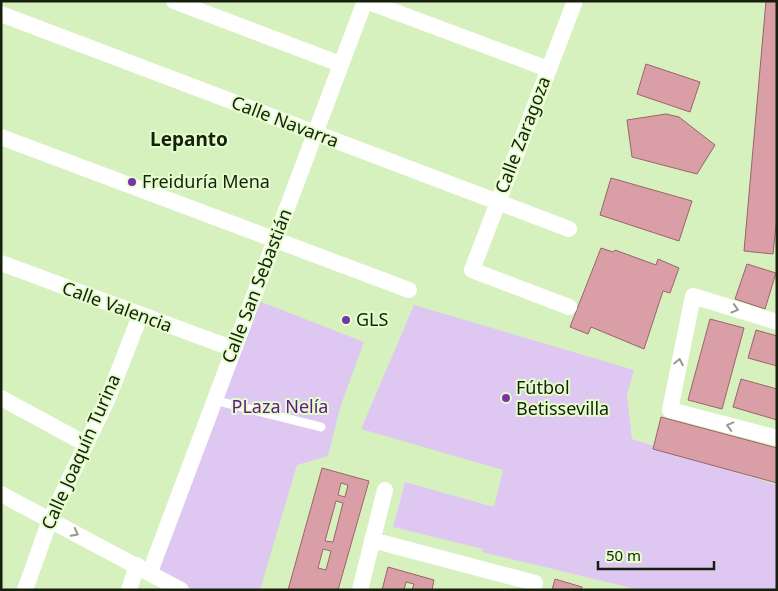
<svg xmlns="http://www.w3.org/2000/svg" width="778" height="591" font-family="'Noto Sans',sans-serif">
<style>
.green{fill:#dec8f1}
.building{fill:#da9ea7;stroke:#9a636b;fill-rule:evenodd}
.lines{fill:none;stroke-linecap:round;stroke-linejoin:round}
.lane{stroke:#fff;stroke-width:9}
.street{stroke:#fff;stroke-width:16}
.oneway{stroke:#979a92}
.poi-dot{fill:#7a33a6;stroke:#e4fecb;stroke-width:2}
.labels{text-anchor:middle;stroke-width:4;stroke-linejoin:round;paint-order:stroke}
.street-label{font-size:18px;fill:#171f0d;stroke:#e4fecb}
.poi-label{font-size:18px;fill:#171f0d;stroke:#e4fecb;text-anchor:start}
.park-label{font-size:18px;fill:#661691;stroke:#e4fecb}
.neighbourhood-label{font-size:19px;font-weight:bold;fill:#171f0d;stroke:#e4fecb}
</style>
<rect width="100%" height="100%" fill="#d7f1be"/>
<path class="green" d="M259 301 364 342 340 408 328 456 297 465 260 590H192L157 570Z
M414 305 634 370 627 395 632 439 777 485V590H640L482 552 483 549 393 527 405 482 494 507 503 470 361 429Z"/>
<path class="building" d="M766 1H777V216L773 254 744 251Z
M646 64 700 82 690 112 637 94Z
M666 114 679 117 715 145 697 174 632 157 627 120Z
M611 178 692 201 679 241 600 215Z
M601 248 613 252 615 250 656 265 658 259 679 268 670 293 663 291 644 349 591 327 588 334 570 327Z
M747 264 776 273 765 309 735 299Z
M710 319 744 328 722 409 688 400Z
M756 330 777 336V366L748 358Z
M741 379 777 389V420L733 407Z
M661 417 777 448V483L653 449Z
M322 468 369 481 338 590H288ZM341 483 348 485 345 497 338 495ZM336 501 343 503 333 542 325 541ZM323 549 331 551 326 570 318 568Z
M388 567 434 580 432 590H412L414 584 406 582 404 590H382Z
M555 579 582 587 581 590H552Z"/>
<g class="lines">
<path class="lane" d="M214 400 321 427"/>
<path class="street" d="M174 1 340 64
M366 1 548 69
M1 14 569 229
M1 137 409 290
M1 263 234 349
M569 307 472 270 575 1
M777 322 693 296 670 410 777 438
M1 398 86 444
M1 494 181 590
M372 540 535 583 533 590
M150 572 365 1
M25 590 50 520 108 398 140 316
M129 590 137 565
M360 590 385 490"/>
</g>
<defs><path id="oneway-chevron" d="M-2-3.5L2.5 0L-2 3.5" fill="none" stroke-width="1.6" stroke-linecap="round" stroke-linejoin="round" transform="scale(1.25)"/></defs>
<g class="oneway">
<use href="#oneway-chevron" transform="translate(735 309) rotate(17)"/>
<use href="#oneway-chevron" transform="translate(679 362) rotate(-79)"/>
<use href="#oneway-chevron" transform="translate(730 426) rotate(-165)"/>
<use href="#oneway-chevron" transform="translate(75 533) rotate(27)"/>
</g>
<g class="poi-dot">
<circle cx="132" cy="182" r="5"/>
<circle cx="346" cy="320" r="5"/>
<circle cx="506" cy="398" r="5"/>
</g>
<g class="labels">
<g class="street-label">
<text transform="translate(285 122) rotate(21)" y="6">Calle Navarra</text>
<text transform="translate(523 135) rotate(-69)" y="6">Calle Zaragoza</text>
<text transform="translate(257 286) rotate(-69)" y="6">Calle San Sebastián</text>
<text transform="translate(117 307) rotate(20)" y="6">Calle Valencia</text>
<text transform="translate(81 452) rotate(-66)" y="6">Calle Joaquín Turina</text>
</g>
<g class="poi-label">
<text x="142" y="188">Freiduría Mena</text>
<text x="356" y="326">GLS</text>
<text x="516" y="394">Fútbol<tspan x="516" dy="21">Betissevilla</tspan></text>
</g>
<g class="park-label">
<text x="280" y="413">PLaza Nelía</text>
</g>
<g class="neighbourhood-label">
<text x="189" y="146">Lepanto</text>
</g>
</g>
<rect width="778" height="591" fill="none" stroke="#171f0d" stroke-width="5"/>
<path d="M598 561v8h116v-8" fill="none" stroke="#171f0d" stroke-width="2.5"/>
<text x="606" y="561" font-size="15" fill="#171f0d" stroke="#e4fecb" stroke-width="4" paint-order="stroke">50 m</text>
</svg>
